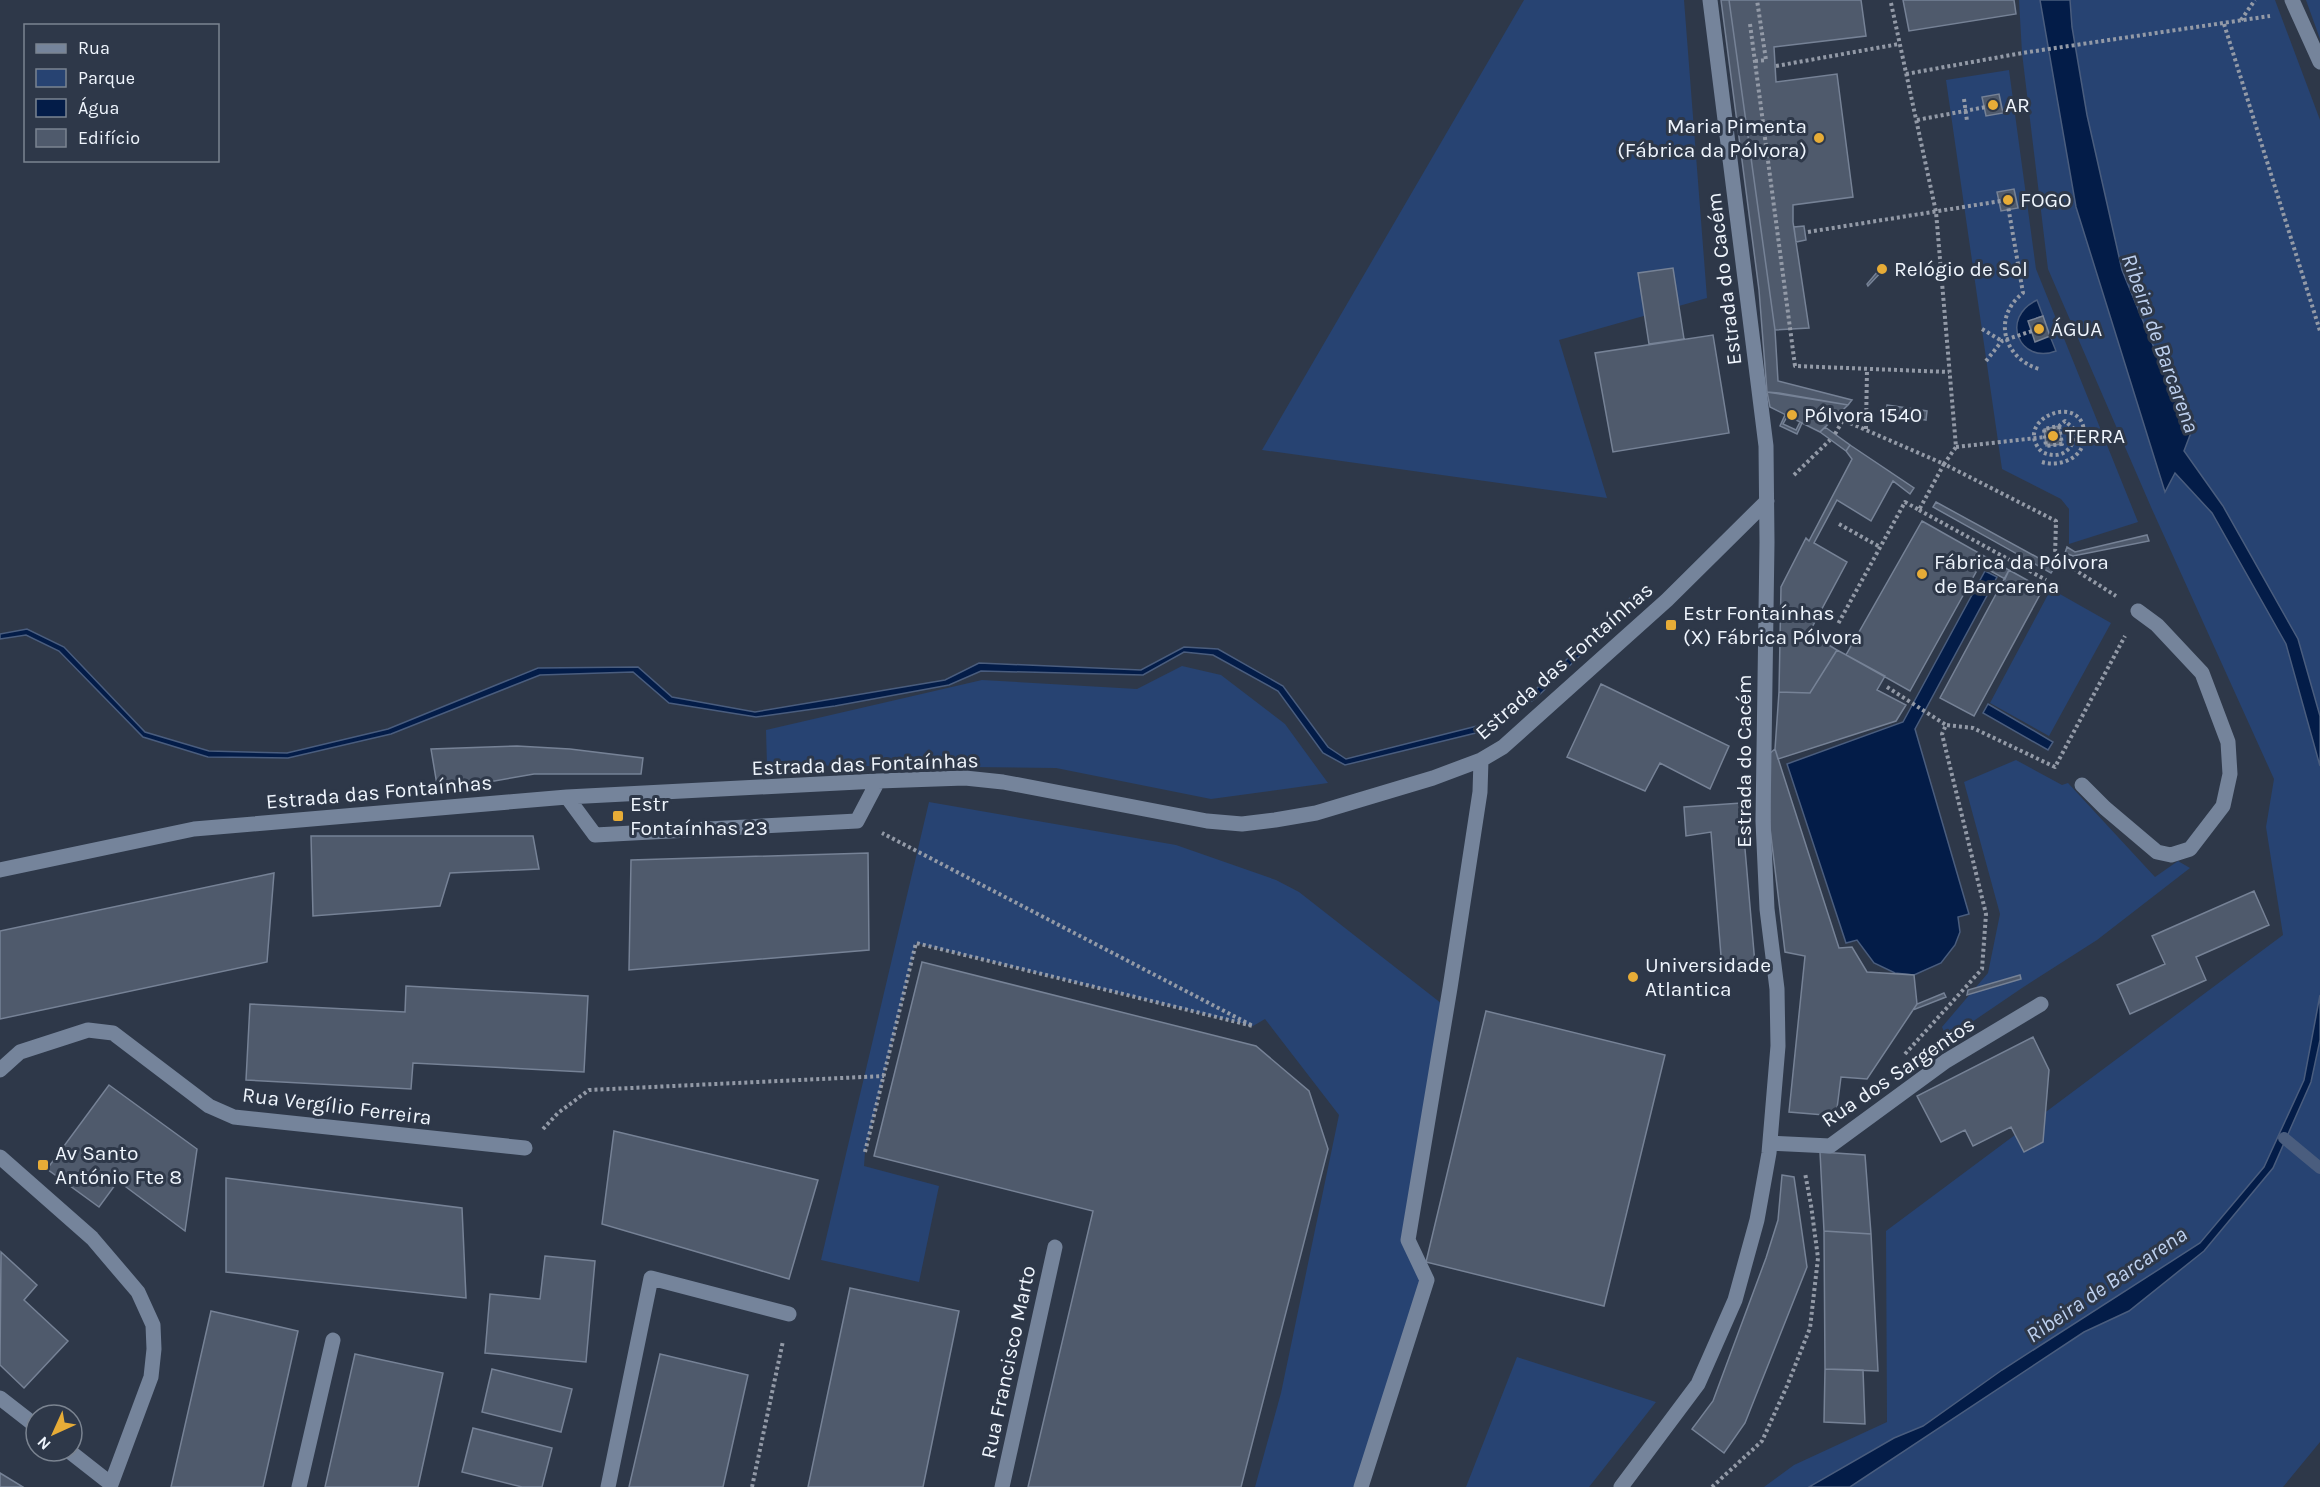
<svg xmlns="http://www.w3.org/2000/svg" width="2320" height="1487" font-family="Karla,sans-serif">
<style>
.green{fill:#274372}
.water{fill:#031c48;stroke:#4a5d7e;stroke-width:1.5}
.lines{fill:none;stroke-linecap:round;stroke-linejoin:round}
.stream{stroke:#4a5d7e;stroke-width:12}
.building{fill:#4f5a6c;stroke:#768296;stroke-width:1.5}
.path{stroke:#939aa7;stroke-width:4;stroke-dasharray:3 3;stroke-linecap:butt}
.minor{stroke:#75849b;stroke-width:15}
.poi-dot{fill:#e7ac37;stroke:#2e3849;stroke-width:2}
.labels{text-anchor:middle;stroke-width:6;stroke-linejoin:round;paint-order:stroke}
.poi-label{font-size:21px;fill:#eff5fd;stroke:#2e3849;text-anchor:start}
.street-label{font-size:21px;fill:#eff5fd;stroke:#2e3849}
.water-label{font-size:22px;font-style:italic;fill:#bed1f0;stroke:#2e3849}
</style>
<rect width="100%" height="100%" fill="#2e3849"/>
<path class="green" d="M1524 0H1684L1707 298 1559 340 1607 498 1262 450Z
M2019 0H2275L2320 120V1442L2283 1487H1764L1794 1465 1887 1422 1886 1231 2283 935 2266 827 2274 779 2151 507 2048 269 2022 53Z
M2306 0H2320V39Z
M2009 70 2036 269 2138 522 2069 544V509L2061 499 2002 469 1946 80Z
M2051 589 2111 623 2049 736 1990 703Z
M1182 666 1221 675 1285 724 1328 783 1211 799 1056 768 767 765 766 730 982 680 1137 689Z
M2016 760 2062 785 2068 783 2155 877 2178 861 2190 868 2097 940 2022 988 1947 1039 1942 1027 1988 973 2000 914 1964 782Z
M929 802 1176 845 1276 880 1299 892 1446 1007 1408 1240 1427 1280 1361 1487H1255L1281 1393 1339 1115 1265 1019 1253 1026 916 943 865 1152 864 1166 939 1186 919 1282 821 1260Z
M1517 1357 1656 1402 1589 1487H1466Z"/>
<path class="water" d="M2040 0H2070L2072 27 2087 115 2122 270 2174 396 2195 422 2184 451 2223 506 2298 639 2320 716V766L2286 644 2212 513 2175 473 2165 492 2076 207Z
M2037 300 2043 316 2037 318 2045 337 2050 336 2056 351C2020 365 1999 318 2037 300Z
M1985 571 1997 577 1915 729 1969 914 1958 917 1960 932 1955 945 1941 963 1914 975 1895 973 1874 963 1857 940 1846 943 1787 764 1903 722Z
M1630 598 1635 603 1535 699 1484 731 1345 765 1323 753 1278 691 1213 655 1184 652 1143 675 981 671 949 685 835 706 756 717 669 703 633 672 540 675 391 734 288 758 208 757 143 737 59 651 26 635 0 639V634L27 629 64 647 145 732 209 751 287 753 388 729 538 668 638 667 672 697 755 712 945 680 979 663 1141 670 1184 647 1218 649 1283 686 1328 747 1346 759 1481 725 1532 693Z
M1988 704 2053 742 2048 750 1983 713Z
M2320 995V1040L2311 1082 2273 1168 2204 1251 2129 1311 2084 1332 1850 1487H1809L1894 1438 1923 1426 2002 1370 2200 1243 2264 1167 2304 1080Z"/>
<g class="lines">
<path class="stream" d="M2284 1138 2320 1168"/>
</g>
<path class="building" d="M1721 0H1729L1775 330 1778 381 1852 400 1848 405 1767 392 1759 290Z
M1729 0H1861L1866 36 1774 47 1776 82 1837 74 1853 197 1793 205V222L1809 328 1775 330Z
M1903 0H2014L2016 14 1909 31Z
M1999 94 2003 113 1986 116 1982 97Z
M2014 189 2018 208 2001 211 1997 192Z
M1804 226 1806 240 1796 242 1794 227Z
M1884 264 1887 266 1868 286 1867 284Z
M1673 268 1684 339 1649 344 1638 273Z
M2043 316 2050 336 2035 342 2028 321Z
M1713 335 1729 433 1613 452 1595 353Z
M1767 392 1779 393 1848 405 1820 432 1770 407Z
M1887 405 1927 411 1926 420 1886 413Z
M1785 415 1787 417 1783 424 1796 430 1800 422 1802 423 1797 434 1780 426Z
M2059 426 2062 444 2046 446 2044 429Z
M1825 427 1850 445 1846 451 1820 432Z
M1850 445 1914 488 1910 494 1893 481 1871 521 1837 500 1814 543 1847 562 1809 633 1837 650 1810 693 1779 692 1781 587 1806 538 1809 541 1852 459 1846 451Z
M1936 502 2055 567 2051 573 1933 507Z
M1922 521 2009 570 2005 579 1980 565 1910 691 1846 655Z
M2147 535 2149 541 2073 556 2065 553 2067 547 2075 552Z
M2009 570 2043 589 1974 716 1940 698Z
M1837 650 1885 676 1877 690 1906 705 1896 721 1778 759 1775 749 1779 692 1810 693Z
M1601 684 1729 746 1710 789 1660 763 1645 791 1567 757Z
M517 746 570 749 643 758 641 774H534L438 791 431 749Z
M1775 749 1839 948 1852 947 1867 972 1914 975 1917 1004 1867 1079 1841 1077 1836 1116 1789 1112 1805 956 1785 952 1770 828 1769 754Z
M1741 803 1755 964 1722 968 1711 832 1686 836 1684 807Z
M311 836H533L539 869 450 873 440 906 313 916Z
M868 853 869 950 629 970 631 860Z
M274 873 267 962 0 1019V931Z
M2254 891 2269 925 2196 957 2206 980 2130 1014 2117 985 2165 964 2152 936Z
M922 962 1256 1046 1309 1091 1328 1149 1241 1487H1028L1093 1211 874 1156Z
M2020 975 2021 979 1967 995 1968 990Z
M406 986 588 996 584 1072 413 1063 411 1089 246 1080 250 1004 405 1012Z
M1944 993 1946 997 1913 1010 1917 1004Z
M1486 1011 1665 1055 1604 1306 1426 1262Z
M2033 1037 2049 1070 2043 1142 2024 1152 2011 1127 1973 1146 1965 1130 1941 1142 1917 1096Z
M109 1085 197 1149 185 1231 118 1181 99 1207 47 1169Z
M614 1131 818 1180 789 1279 602 1224Z
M1820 1152 1865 1155 1871 1234 1824 1231Z
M1782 1175 1794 1177 1807 1267 1745 1423 1724 1453 1692 1429 1713 1401 1766 1258 1778 1220Z
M226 1178 462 1208 466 1298 226 1272Z
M1824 1231 1871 1234 1878 1371 1825 1369Z
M1 1252 37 1285 24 1300 68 1341 24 1388 0 1365Z
M545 1256 595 1261 586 1362 485 1353 490 1294 540 1299Z
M850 1288 959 1311 923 1487H808Z
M211 1311 298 1331 263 1487H171Z
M355 1354 443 1373 418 1487H325Z
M660 1354 748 1375 723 1487H629Z
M492 1369 572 1389 561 1432 482 1412Z
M1825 1369 1863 1370 1865 1424 1824 1422Z
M473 1428 552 1448 542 1487H522L462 1472Z
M0 1473 23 1487H0Z"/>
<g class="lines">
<path class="path" d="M1891 3 1936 212 1956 447 1944 464 2056 521 2055 557 2116 596
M2241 20 2255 0
M1750 24 1795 366 1949 372
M2224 24 2320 331
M1755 61 1766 60 1757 0
M1776 66 1899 44
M1906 74 2022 53 2270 16
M1964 99 1967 121
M1917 120 1991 106
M1808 232 2007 200 2023 293C1992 317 2003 358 2039 369
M1982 329 2002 341
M1986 361 2002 341 2041 328
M2059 426 2062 444 2046 446 2044 429Z
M1866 429 1867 369
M1835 434 1843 420 1944 464 1919 510 1905 502 1838 624
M1956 447 2045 437
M2042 462C2059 467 2083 459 2084 438 2088 388 2009 419 2042 452 2061 461 2075 449 2075 430L2065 421 2059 426
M1794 475 1830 440
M1919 510 2046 580
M1839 524 1880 547
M1887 687 1946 725
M1905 1054 1982 969 1986 914 1942 734 1946 725 1973 728 2055 767 2125 636
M543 1129 558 1113 589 1090 884 1076
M865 1152 916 943 1253 1026 882 833
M752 1487 783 1341
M1712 1487 1762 1441 1787 1386 1810 1328 1818 1258 1811 1205 1805 1173"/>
<path class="minor" d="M2292 0 2320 62
M2082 785 2105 808 2157 852 2171 855 2190 849 2223 806 2230 774 2228 742 2202 673 2157 625 2138 611
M567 797 595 835 857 821 878 781
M0 870 194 829 567 797 878 781 965 778 1003 782 1207 821 1242 824 1275 820 1316 813 1433 778 1481 760 1503 747 1667 600 1767 501
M0 1070 20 1052 88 1030 113 1033 209 1106 234 1117 525 1148
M1770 1143 1830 1146 1946 1061 2041 1004
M0 1157 92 1238 138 1292 153 1325 154 1349 151 1377 110 1487
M0 1398 36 1426
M69 1451 111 1484
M299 1487 333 1340
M608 1487 651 1278 789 1314
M1002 1487 1055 1247
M1361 1487 1427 1280 1408 1240 1450 988 1480 792 1481 760
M1621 1487 1698 1384 1735 1300 1757 1220 1769 1153 1778 1046 1777 989 1767 909 1763 821 1767 542 1766 446 1710 0"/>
</g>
<g class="poi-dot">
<circle cx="1993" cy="105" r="6"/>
<circle cx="1819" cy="138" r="6"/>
<circle cx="2008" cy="200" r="6"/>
<circle cx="1882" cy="269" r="6"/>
<circle cx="2039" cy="329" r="6"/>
<circle cx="1792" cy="415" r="6"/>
<circle cx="2053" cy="436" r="6"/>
<circle cx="1922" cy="574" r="6"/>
<rect x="1665" y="619" width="12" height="12" rx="3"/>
<rect x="612" y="810" width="12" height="12" rx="3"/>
<circle cx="1633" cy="977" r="6"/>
<rect x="37" y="1159" width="12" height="12" rx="3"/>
</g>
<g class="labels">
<g class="poi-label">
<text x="2005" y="112">AR</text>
<text x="1807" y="133" text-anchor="end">Maria Pimenta<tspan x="1807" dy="24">(Fábrica da Pólvora)</tspan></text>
<text x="2020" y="207">FOGO</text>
<text x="1894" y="276">Relógio de Sol</text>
<text x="2051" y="336">ÁGUA</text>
<text x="1804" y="422">Pólvora 1540</text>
<text x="2065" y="443">TERRA</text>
<text x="1934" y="569">Fábrica da Pólvora<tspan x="1934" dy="24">de Barcarena</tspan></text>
<text x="1683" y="620">Estr Fontaínhas<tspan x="1683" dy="24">(X) Fábrica Pólvora</tspan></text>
<text x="630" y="811">Estr<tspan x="630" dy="24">Fontaínhas 23</tspan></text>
<text x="1645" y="972">Universidade<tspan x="1645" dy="24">Atlantica</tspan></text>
<text x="55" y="1160">Av Santo<tspan x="55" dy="24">António Fte 8</tspan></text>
</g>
<g class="street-label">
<text transform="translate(1724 279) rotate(-97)" y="7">Estrada do Cacém</text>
<text transform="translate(1564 661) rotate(-41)" y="7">Estrada das Fontaínhas</text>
<text transform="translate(1744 761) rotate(-90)" y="7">Estrada do Cacém</text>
<text transform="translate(865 764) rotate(-2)" y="7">Estrada das Fontaínhas</text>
<text transform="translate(379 792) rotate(-5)" y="7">Estrada das Fontaínhas</text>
<text transform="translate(1898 1072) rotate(-34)" y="7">Rua dos Sargentos</text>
<text transform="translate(337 1106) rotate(7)" y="7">Rua Vergílio Ferreira</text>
<text transform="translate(1008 1362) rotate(-78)" y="7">Rua Francisco Marto</text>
</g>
<g class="water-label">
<text transform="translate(2161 343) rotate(70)" y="8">Ribeira de Barcarena</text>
<text transform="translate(2106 1284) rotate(-34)" y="8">Ribeira de Barcarena</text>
</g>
</g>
<rect x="24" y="24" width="195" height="138" fill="#2e3849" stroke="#7b8491" stroke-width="1.5"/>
<rect x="36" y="44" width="30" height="9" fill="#75849b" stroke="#7b8491" stroke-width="1.5"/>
<text x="78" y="54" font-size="18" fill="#eff5fd">Rua</text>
<rect x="36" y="69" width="30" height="18" fill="#274372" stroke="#7b8491" stroke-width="1.5"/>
<text x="78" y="84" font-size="18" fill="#eff5fd">Parque</text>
<rect x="36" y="99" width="30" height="18" fill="#031c48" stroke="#7b8491" stroke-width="1.5"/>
<text x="78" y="114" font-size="18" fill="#eff5fd">Água</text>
<rect x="36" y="129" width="30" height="18" fill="#4f5a6c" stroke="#7b8491" stroke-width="1.5"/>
<text x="78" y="144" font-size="18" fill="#eff5fd">Edifício</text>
<g transform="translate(54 1433) rotate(225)"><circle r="28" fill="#2e3849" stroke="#7b8491" stroke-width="1.5"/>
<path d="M0-4.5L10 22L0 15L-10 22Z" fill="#e7ac37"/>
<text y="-9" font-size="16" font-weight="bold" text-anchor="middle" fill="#eff5fd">N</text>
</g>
</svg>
